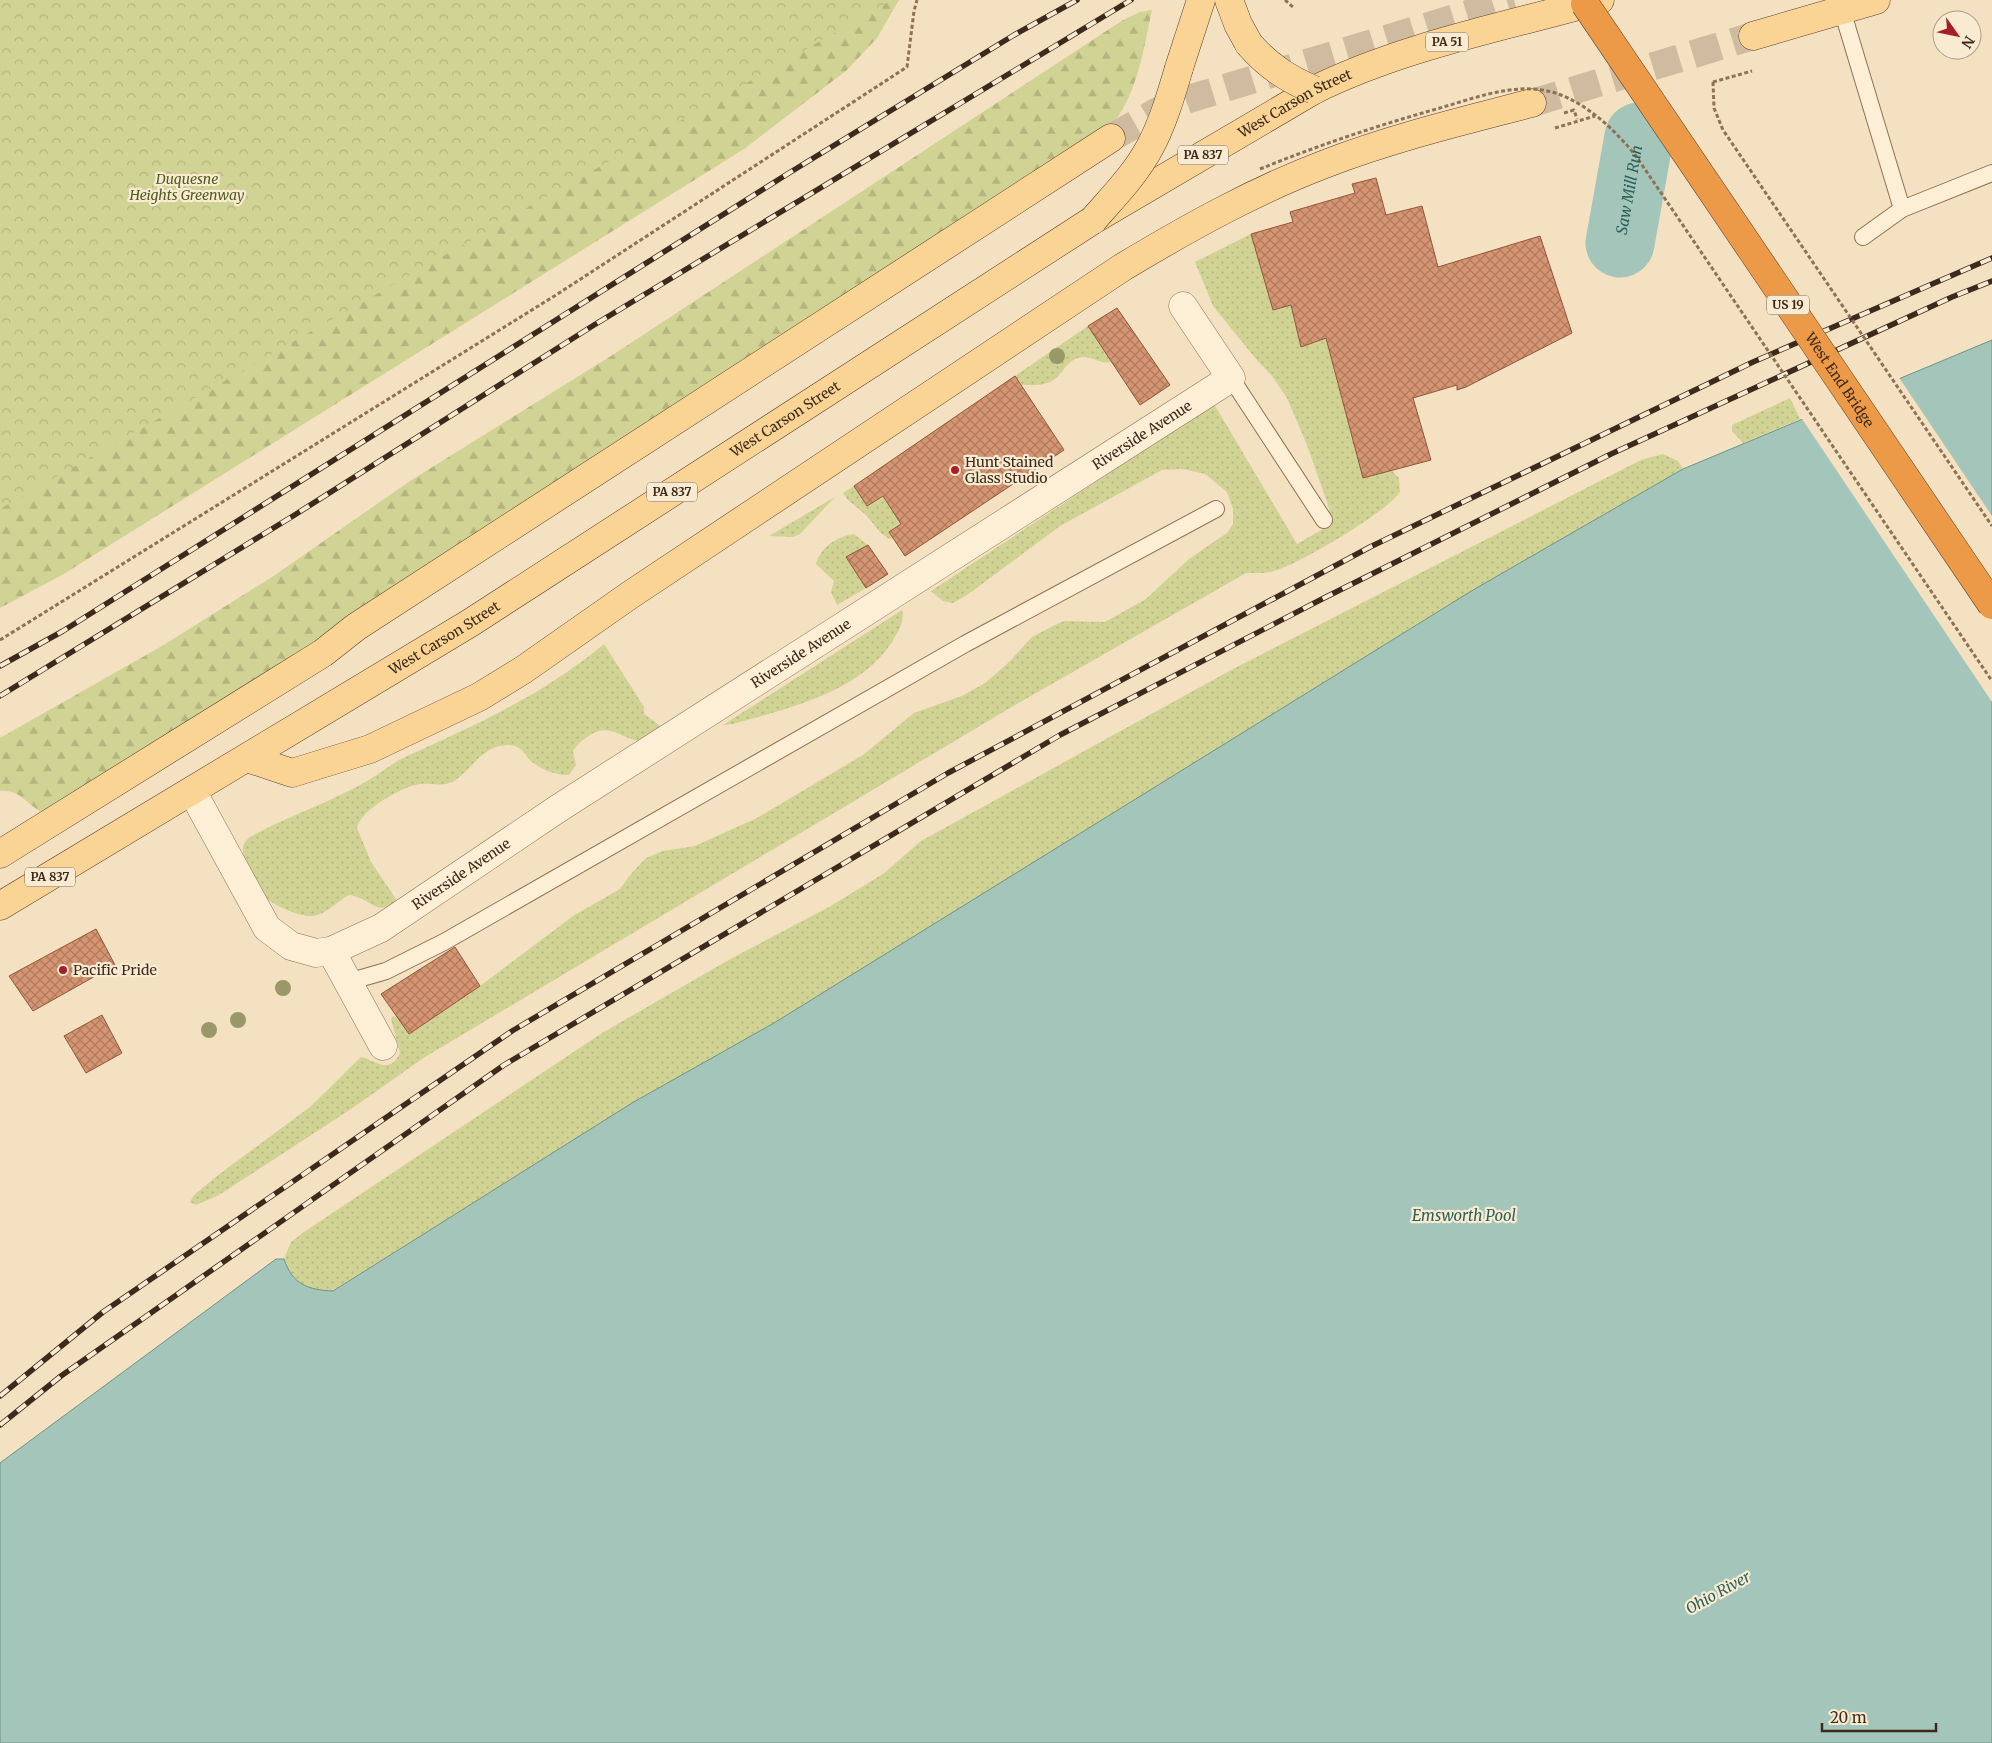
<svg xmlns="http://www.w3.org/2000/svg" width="1992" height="1743" font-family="Merriweather,serif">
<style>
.grass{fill:url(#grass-dots)}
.forest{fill:url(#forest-firs)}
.park{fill:url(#park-crowns)}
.water{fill:#a4c5b9;stroke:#6a9587}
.pier{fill:#f3e1c1}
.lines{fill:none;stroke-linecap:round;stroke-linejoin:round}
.river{stroke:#a4c5b9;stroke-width:69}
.building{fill:url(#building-cross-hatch);stroke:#915639}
.primary-tunnel{stroke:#cfbca0;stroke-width:28;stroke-dasharray:28 14;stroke-linecap:butt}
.lane-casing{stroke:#8f7156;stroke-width:18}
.street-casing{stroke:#8f7156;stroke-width:29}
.primary-casing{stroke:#5c3f2b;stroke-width:29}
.path{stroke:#8f7156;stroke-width:3;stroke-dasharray:4 2.5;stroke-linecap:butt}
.lane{stroke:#fdeed6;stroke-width:16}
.street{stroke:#fdeed6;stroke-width:28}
.primary{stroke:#fad495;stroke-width:28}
.rail-casing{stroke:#3d2a1c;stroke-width:5.5}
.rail{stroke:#f9ebd2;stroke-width:4;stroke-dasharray:11;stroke-linecap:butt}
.primary-bridge-casing{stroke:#5c3f2b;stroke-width:29;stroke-linecap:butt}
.highway-bridge-casing{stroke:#5c3f2b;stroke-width:29;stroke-linecap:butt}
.path-bridge{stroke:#8f7156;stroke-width:3;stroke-dasharray:4 2.5;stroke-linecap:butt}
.primary-bridge{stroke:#fad495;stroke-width:28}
.highway-bridge{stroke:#ec9948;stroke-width:28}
.tree{fill:#9a9868}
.poi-dot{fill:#a51f29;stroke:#f9ebd2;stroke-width:2}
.labels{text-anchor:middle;stroke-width:4.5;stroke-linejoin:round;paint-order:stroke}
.shield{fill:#f9ebd2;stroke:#756453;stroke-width:1}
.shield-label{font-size:12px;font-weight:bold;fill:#3d2a1c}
.street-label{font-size:14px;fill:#3d2a1c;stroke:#f9ebd2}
.park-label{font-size:14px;font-style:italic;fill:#515c20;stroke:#f9ebd2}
.poi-label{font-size:14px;fill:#3d2a1c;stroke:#f9ebd2;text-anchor:start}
.water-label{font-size:15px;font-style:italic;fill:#2a5f58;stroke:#f9ebd2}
</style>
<defs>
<pattern id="grass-dots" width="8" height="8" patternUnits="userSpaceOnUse" patternTransform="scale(1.25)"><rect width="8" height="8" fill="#d0d393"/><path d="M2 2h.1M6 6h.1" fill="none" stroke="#b4b57e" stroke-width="1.8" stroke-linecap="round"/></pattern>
<pattern id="forest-firs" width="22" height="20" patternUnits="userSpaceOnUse" patternTransform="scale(1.25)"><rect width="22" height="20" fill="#d0d393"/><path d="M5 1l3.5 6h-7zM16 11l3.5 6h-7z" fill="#b4b57e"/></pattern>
<pattern id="park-crowns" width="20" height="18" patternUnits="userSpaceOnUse" patternTransform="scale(1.25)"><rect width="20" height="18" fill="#d0d393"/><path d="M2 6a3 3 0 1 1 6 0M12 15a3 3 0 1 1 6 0" fill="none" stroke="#b4b57e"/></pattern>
<pattern id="building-cross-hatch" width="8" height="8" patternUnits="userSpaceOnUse" patternTransform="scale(1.25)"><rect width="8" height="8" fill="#d69572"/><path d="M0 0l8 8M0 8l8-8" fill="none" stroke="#af7a5d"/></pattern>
</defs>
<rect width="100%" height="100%" fill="#f3e1c1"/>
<path class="grass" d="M1251 234 1273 309 1291 305 1301 347 1326 338 1363 478 1391 470 1399 478 1400 492C1387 512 1302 562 1277 570 1267 574 1257 573 1246 573L1010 708 425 1057 351 1109 219 1195 196 1205 190 1202 194 1195 217 1176 310 1107 361 1057C376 1060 389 1076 400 1053L391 1019 393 1016 397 1018 409 1034 480 986 573 916 620 889 631 874 646 858 663 851 695 846 757 818 863 755 914 713 962 696 985 683 1007 664 1032 637 1051 627 1064 621 1105 622 1146 599 1189 559 1227 533 1233 524V509L1227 492 1205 474 1183 469 1162 470 1060 526 967 595 953 603 943 601 931 591 1214 404 1297 544 1323 529 1330 521 1329 508 1307 445 1287 398 1272 376 1256 359 1213 306 1195 262Z
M1088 326 1112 362C1099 365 1090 354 1078 358 1065 362 1063 375 1052 381 1043 386 1031 385 1021 385L1015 376Z
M1790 398 1800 419 1743 443 1732 431V425Z
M1663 454 1678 461 1683 469 1473 590 774 1023 632 1103 332 1291 305 1288 287 1270 284 1259 291 1242 304 1232 602 1033 734 957 829 907 883 874 921 841 1233 669 1641 460Z
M854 486 867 506 883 496 901 524 889 532 894 538 889 539 880 532 866 515 848 500 843 493Z
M835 497 800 534 793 537 769 536Z
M854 534 868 545 847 558 866 588 837 605 831 592 834 581 816 564C820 548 837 536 854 534Z
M902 610C904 619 901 627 896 635 867 691 789 708 733 724L723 725Z
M604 644 644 707V714L662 727 640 741C618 738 611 721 587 737 581 741 577 745 573 751L576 765 569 775C558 776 539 769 531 761 526 756 522 748 515 746 488 740 474 766 457 779 445 788 433 783 420 784 403 786 360 810 357 828L371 862 398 902C375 917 372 898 349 895 338 901 325 915 313 916 298 917 274 905 263 896 256 890 243 860 243 850 243 844 245 841 250 837 287 816 330 803 367 781 380 774 391 764 405 757 479 723 540 697 604 644Z"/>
<path class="forest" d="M0 0H899L877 38 847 70 744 149 62 575 0 608Z
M1152 10C1144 47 1138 90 1115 121 1108 130 1096 137 1088 144L318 643 43 813C27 805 20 789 0 791V738L162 646 275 575 410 481 611 356 1123 20 1140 12Z"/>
<path class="park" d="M0 0H892L0 509Z"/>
<path class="water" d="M1648 140 1644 231 1597 252 1601 158Z
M1992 340V1743H0V1463L276 1259H284C292 1284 308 1290 333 1291L632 1103 774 1023 1473 590 1683 469Z"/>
<path class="pier" d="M1648 137 1650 140 1648 180 1642 169 1621 147Z
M1898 376 1992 516V702L1800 416Z"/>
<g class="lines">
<path class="river" id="s1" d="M1620 243 1639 137"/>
</g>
<path class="building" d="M1376 178 1386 215 1422 206 1438 267 1540 236 1572 333 1466 387 1457 390V385L1413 398 1431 460 1363 478 1326 338 1301 347 1291 305 1273 310 1251 234 1293 222 1290 212 1355 193 1352 184Z
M1117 308 1170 385 1140 405 1088 326Z
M1015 376 1064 450 905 556 889 532 901 524 883 496 867 506 854 486Z
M868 545 888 574 866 588 846 557Z
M96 929 115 965 33 1011 9 976Z
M455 947 480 986 409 1034 381 994Z
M102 1015 122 1053 86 1073 64 1036Z"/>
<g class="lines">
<path class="primary-tunnel" d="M1532 103 1753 36
M1111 138 1158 111 1192 98 1514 0"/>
<defs>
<path id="lane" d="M1842 10 1902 209
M1863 237 1902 209 1992 173
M1231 378 1324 520
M348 982 386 971 444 942 965 644 1216 509"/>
<g id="street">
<path id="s2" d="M192 791 267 928 291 946 316 953 331 951 381 928 559 808 1231 378 1183 306"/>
<path d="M331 951 383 1046"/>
</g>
<g id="primary">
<path d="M1229 0 1238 24 1249 44"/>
<path d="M1753 36 1876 0"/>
<path d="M1179 68 1201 0"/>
<path d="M247 758 292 773 370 749 479 697 523 670 630 595 1123 267C1188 228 1254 191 1325 164 1392 138 1463 121 1532 103"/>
<path d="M0 854 323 653 356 627 1111 138"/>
<path id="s3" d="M0 906 470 623 1093 220 1314 90C1403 46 1504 27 1600 0"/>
</g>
</defs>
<use href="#lane" class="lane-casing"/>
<use href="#street" class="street-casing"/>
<use href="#primary" class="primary-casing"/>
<path class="path" d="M1285 0 1294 8
M1713 82 1752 71
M1564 113 1574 110 1577 119
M1555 128 1595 116
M0 640 556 295 907 67 914 11 917 0"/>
<use href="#lane" class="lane"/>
<use href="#street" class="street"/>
<use href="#primary" class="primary"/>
<defs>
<path id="rail" d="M0 666 63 631 789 173 1014 35 1077 0
M0 696 293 516 594 325 1131 0
M0 1396 103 1312 512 1031 948 773 1370 547 1753 362 1992 258
M0 1425 61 1376 504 1065 1060 735 1324 598 1611 454 1952 297 1992 281"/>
</defs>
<use href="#rail" class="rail-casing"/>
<use href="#rail" class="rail"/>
<defs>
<path id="primary-bridge" d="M1249 44C1268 66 1288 79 1314 90
M1093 220C1113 197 1135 175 1150 147 1163 123 1171 95 1179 68"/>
<g id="highway-bridge">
<path id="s4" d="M1585 4 1992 605"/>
</g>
</defs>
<use href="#primary-bridge" class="primary-bridge-casing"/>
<use href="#highway-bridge" class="highway-bridge-casing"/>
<path class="path-bridge" d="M1713 82 1714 108 1723 130 1992 526
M1260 169C1319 145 1379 125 1440 108 1475 98 1515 82 1552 92 1586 102 1614 129 1636 156L1992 681"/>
<use href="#primary-bridge" class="primary-bridge"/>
<use href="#highway-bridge" class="highway-bridge"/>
</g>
<g class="tree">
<circle cx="1057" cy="356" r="8"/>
<circle cx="283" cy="988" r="8"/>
<circle cx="238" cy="1020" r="8"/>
<circle cx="209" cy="1030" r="8"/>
</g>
<g class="poi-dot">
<circle cx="955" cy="470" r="5"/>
<circle cx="63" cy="970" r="5"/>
</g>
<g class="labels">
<g class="shield">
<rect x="1426" y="32.5" width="42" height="19" rx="4"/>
<rect x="1178" y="145.5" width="50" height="19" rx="4"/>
<rect x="1767" y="295.5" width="42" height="19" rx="4"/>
<rect x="647" y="482.5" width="50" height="19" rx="4"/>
<rect x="25" y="867.5" width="50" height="19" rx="4"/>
</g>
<g class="shield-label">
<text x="1447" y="46">PA 51</text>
<text x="1203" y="159">PA 837</text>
<text x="1788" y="309">US 19</text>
<text x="672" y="496">PA 837</text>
<text x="50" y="881">PA 837</text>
</g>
<g class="street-label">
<text dy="5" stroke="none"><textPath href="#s3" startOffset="1524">West Carson Street</textPath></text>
<text dy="5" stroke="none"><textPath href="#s4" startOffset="454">West End Bridge</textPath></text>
<text dy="5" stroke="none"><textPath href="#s3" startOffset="924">West Carson Street</textPath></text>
<text dy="5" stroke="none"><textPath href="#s2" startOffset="1189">Riverside Avenue</textPath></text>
<text dy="5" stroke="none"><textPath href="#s3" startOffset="519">West Carson Street</textPath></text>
<text dy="5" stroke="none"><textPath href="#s2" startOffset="784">Riverside Avenue</textPath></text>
<text dy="5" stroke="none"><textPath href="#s2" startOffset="379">Riverside Avenue</textPath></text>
</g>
<g class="park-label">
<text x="187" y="184">Duquesne<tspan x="187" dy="16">Heights Greenway</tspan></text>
</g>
<g class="poi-label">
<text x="965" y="467">Hunt Stained<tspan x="965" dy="16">Glass Studio</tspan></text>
<text x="73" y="975">Pacific Pride</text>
</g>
<g class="water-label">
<text dy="5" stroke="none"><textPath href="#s1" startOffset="54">Saw Mill Run</textPath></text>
<text x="1464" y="1221">Emsworth Pool</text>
<text transform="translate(1718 1593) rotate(-29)" y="5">Ohio River</text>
</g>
</g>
<g transform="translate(1957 35) rotate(123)"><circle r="24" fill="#f9ebd2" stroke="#ae9e89"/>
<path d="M0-4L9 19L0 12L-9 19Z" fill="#a51f29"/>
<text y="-8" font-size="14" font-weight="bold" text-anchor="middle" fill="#3d2a1c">N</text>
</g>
<path d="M1822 1723v8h114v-8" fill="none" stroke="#3d2a1c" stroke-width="2.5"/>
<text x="1830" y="1723" font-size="15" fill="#3d2a1c" stroke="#f9ebd2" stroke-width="4" paint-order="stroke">20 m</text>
</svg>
